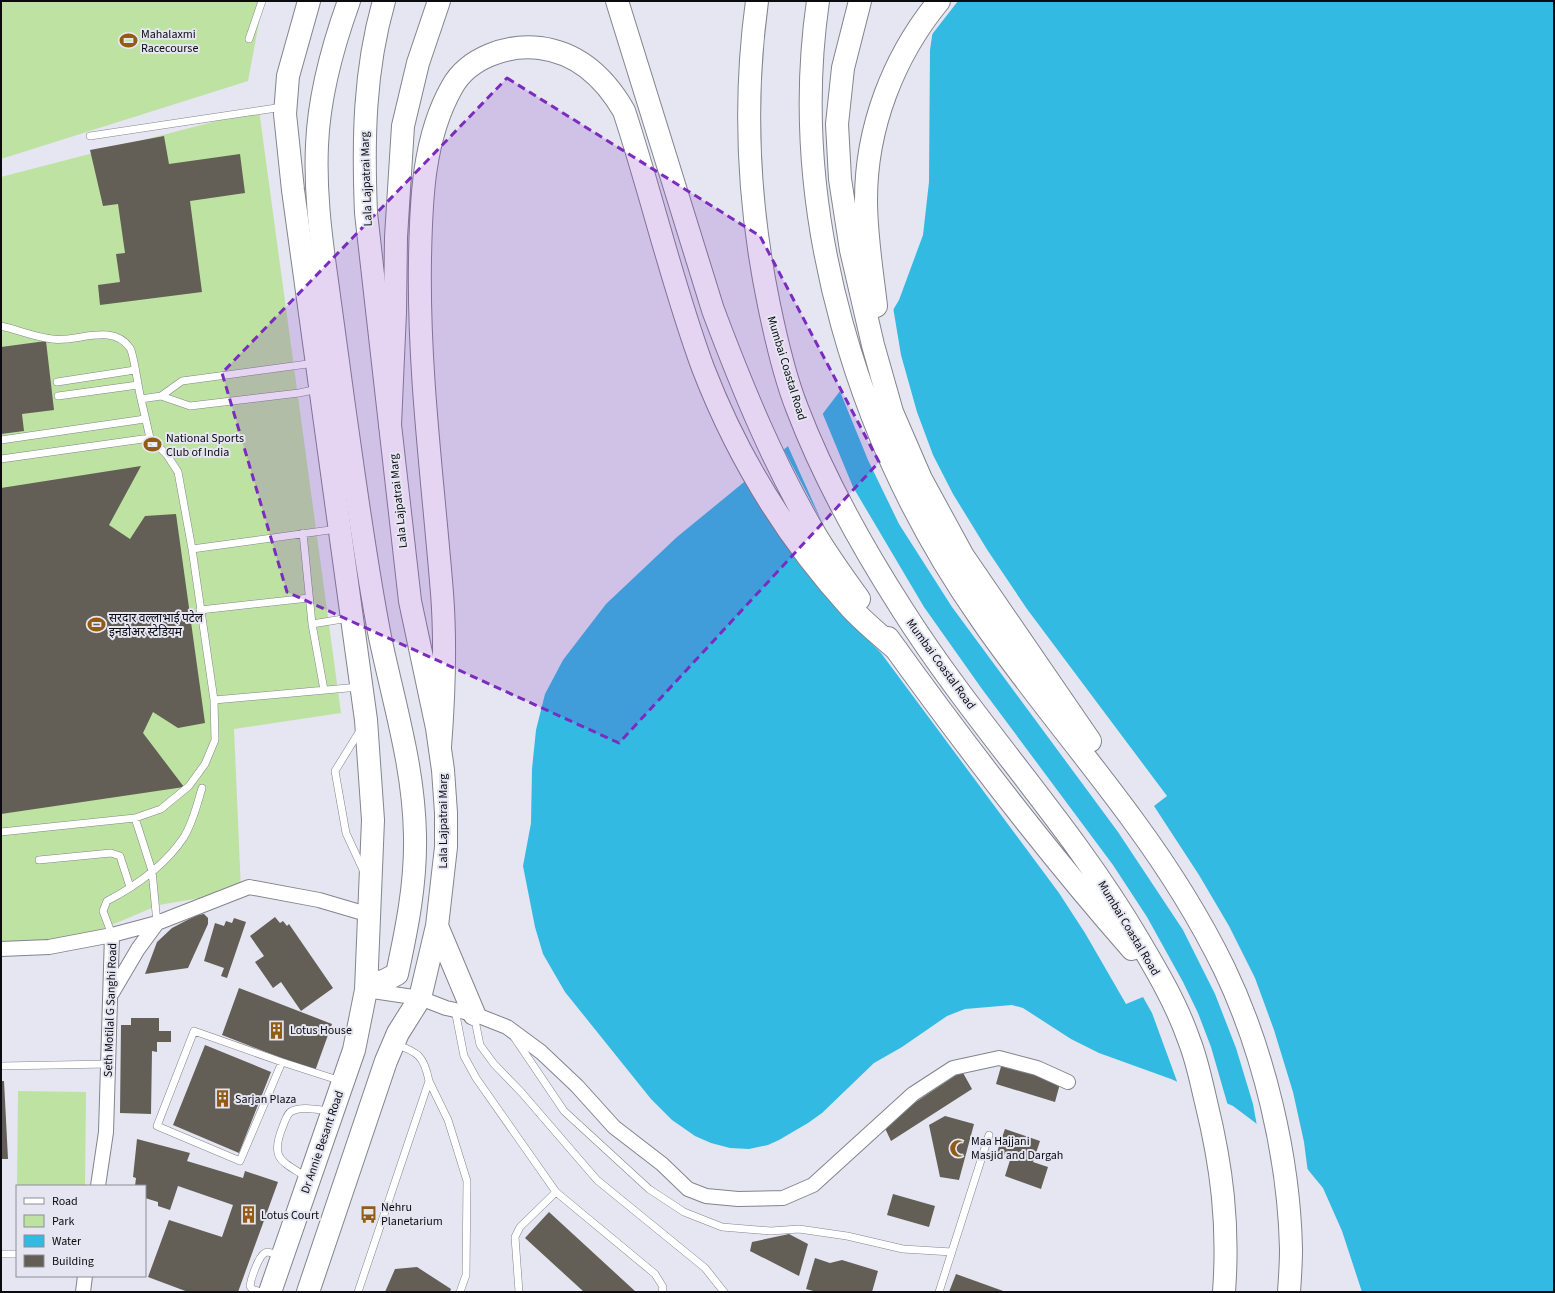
<svg xmlns="http://www.w3.org/2000/svg" width="1555" height="1293" font-family="'Source Sans 3','Noto Sans Devanagari',sans-serif">
<style>
.green{fill:#bee2a1}
.water{fill:#32bae2}
.pier{fill:#e5e6f1}
.building{fill:#635e56}
.lines{fill:none;stroke-linecap:round;stroke-linejoin:round}
.service-casing{stroke:#83848d;stroke-width:8}
.minor-casing{stroke:#83848d;stroke-width:16}
.primary-casing{stroke:#83848d;stroke-width:24}
.motorway-casing{stroke:#83848d;stroke-width:24}
.service{stroke:#fff;stroke-width:7}
.minor{stroke:#fff;stroke-width:14}
.primary{stroke:#fff;stroke-width:22}
.motorway{stroke:#fff;stroke-width:22}
.marked{fill:#7b2cbf;fill-opacity:0.2;stroke:#7b2cbf;stroke-width:3;stroke-dasharray:8 5;stroke-linejoin:round}
.labels{text-anchor:middle;stroke-width:4;stroke-linejoin:round;paint-order:stroke}
.poi-label{font-size:12px;fill:#0b0b0f;stroke:#e5e6f1;text-anchor:start}
.street-label{font-size:12px;fill:#0b0b0f;stroke:#e5e6f1}
</style>
<rect width="100%" height="100%" fill="#e5e6f1"/>
<path class="green" d="M1 1H263L248 81 1 159Z
M259 110 341 713 234 729 241 891 159 905 71 942 1 951V177Z
M18 1091 86 1092 85 1186H17Z"/>
<path class="water" d="M937 1H1554V1292H1362L1342 1231 1323 1188 1300 1160 1269 1133 1233 1106 1171 1079 1099 1053 1071 1039 1023 1008 1012 1005 965 1009 947 1016 902 1047 874 1063 822 1113 808 1123 779 1140 768 1145 749 1149 730 1148 711 1143 695 1136 672 1120 651 1099 565 992 543 954 535 927 523 866 531 823 532 769 536 730 545 694 563 660 606 604 677 537 815 424 862 362 899 300 923 235 929 182 930 50Z"/>
<path class="pier" d="M935 1H958L930 37Z
M893 307 901 355 917 412 933 455 953 494 988 551 1027 609 1167 796 1154 806 1199 875 1229 926 1255 978 1274 1030 1293 1092 1304 1142 1308 1173 1298 1162 1257 1126 1253 1104 1236 1048 1215 994 1183 930 1118 832 952 607 899 524 868 460 839 389 861 361Z
M822 412 853 487 924 607 982 689 1113 865 1147 917 1183 982 1198 1013 1211 1047 1228 1106 1178 1084 1152 1013 1143 997 1126 1004 1085 933 1059 893 881 653 826 596 789 549 744 480 783 448 822 522 787 444 813 423Z"/>
<path class="building" d="M164 136 169 164 240 154 245 193 190 201 202 292 100 305 98 285 120 282 116 254 125 253 118 204 103 206 90 150Z
M46 341 54 410 22 414 24 431 1 434V347Z
M141 466 109 525 130 539 145 516 176 514 205 723 178 728 153 712 143 733 184 787 1 814V488Z
M204 914 208 918V924L188 968 145 974 157 942 172 928 197 915Z
M275 917 280 923 283 921 287 926 289 924 333 988 301 1011 281 982 273 988 255 962 264 956 250 936Z
M234 918 246 922 227 978 221 976 224 968 204 961 215 923 224 926 226 921 232 923Z
M239 988 332 1024 315 1071 222 1035Z
M131 1018H159V1031H171V1042H157V1052L152 1051 151 1114 120 1113 121 1025H131Z
M205 1045 271 1072 239 1153 173 1125Z
M1002 1063 1061 1080 1055 1102 996 1084Z
M962 1071 972 1089 891 1141 883 1124Z
M1 1081H4L8 1159H1Z
M945 1116 974 1124 959 1180 940 1177 929 1125Z
M1005 1129 1040 1141 1033 1162 1048 1167 1041 1189 1005 1176 1011 1157 997 1152Z
M137 1139 190 1153 187 1161 243 1178 245 1171 278 1182 238 1292H188L148 1277 169 1220 222 1237 233 1205 178 1186 170 1210 158 1206V1202L145 1198V1186H135L136 1178 133 1177Z
M893 1194 935 1206 929 1227 887 1215Z
M549 1212 636 1292H584L525 1238Z
M789 1234 808 1244 799 1276 750 1251 752 1242Z
M815 1258 830 1263 842 1260 878 1271 872 1292H817L806 1289Z
M417 1267 451 1289 450 1292H385L395 1269Z
M956 1274 1006 1292H949Z"/>
<g class="lines">
<defs>
<path id="service" d="M249 39 262 1
M90 136 283 107
M1 326C18 330 35 337 52 339 76 343 112 322 130 348 134 354 138 388 141 399L161 396 190 406 299 393 318 389
M57 382 135 370
M58 396 138 385
M161 396 182 381 315 363
M141 399 150 438
M1 440 145 419
M1 459 150 438 167 455 178 472 192 549 214 700 215 740 205 764 189 786 161 809 135 818 1 832
M303 533 312 624 324 690
M192 549 337 529
M200 610 309 598
M312 624 349 618
M214 700 359 687
M361 729 335 771 346 833 364 872
M135 818 152 871 157 923
M39 860 111 853 120 856 130 887
M112 935 103 911 107 901C136 886 166 864 184 837 193 822 197 805 202 788
M455 1010 464 1056 476 1078 556 1192 655 1274 663 1287 662 1292
M474 1015 480 1045 494 1064 522 1093 597 1180 705 1268 724 1292
M514 1037 564 1111 649 1189 684 1212 722 1227 771 1231 799 1229 847 1236 903 1249 952 1252
M282 1062 194 1031 157 1126 240 1161 282 1062 341 1081
M1 1066 108 1064
M429 1081 448 1120 467 1181 466 1275 460 1292
M308 1178C282 1161 269 1160 283 1126 285 1121 287 1113 292 1111 303 1106 318 1110 329 1111
M1 1254H17
M261 1292 252 1289 250 1286C251 1279 259 1253 267 1252 271 1252 276 1255 280 1256
M358 1292 429 1081C424 1056 418 1052 395 1044
M519 1292 515 1237 520 1227 556 1192
M939 1292 989 1135"/>
<path id="minor" d="M1 949 49 947 112 935
M366 990 420 998 446 1008 474 1014 507 1027 541 1052 577 1086 614 1127 662 1164 688 1189 706 1196 738 1199 783 1198 813 1185 913 1094 953 1068 999 1058 1037 1068 1068 1082
M112 993 138 949 157 923
M98 1186 106 1132 112 935 157 923 249 887 319 900 370 915
M83 1292 85 1276"/>
<path id="primary" d="M437 926 474 1014
M270 1292 354 1050 366 990 373 820 366 720 293 190 285 114 288 76 309 1
M308 1292 386 1061 398 1033 420 998 437 926 446 847V813L443 770 437 728 410 601 366 213C363 140 364 71 384 1"/>
<path id="motorway" d="M349 1C332 48 319 96 317 145 315 189 320 231 326 274 332 318 338 362 344 406 355 483 365 560 380 637 394 704 414 767 415 836 416 883 407 928 397 974L382 982 367 981
M617 1 713 310C742 387 773 463 815 534 828 556 844 578 859 599
M757 1C743 103 748 204 769 305 776 339 784 375 797 408 824 479 861 545 902 609 974 723 1069 822 1138 939 1157 971 1177 1005 1189 1040 1197 1060 1201 1081 1206 1102 1222 1167 1229 1225 1224 1292
M818 1C787 214 859 445 981 619 1029 689 1085 754 1135 823 1168 868 1199 917 1224 968 1264 1051 1289 1157 1291 1249 1291 1264 1290 1278 1289 1292
M860 1 843 68 837 124 840 179 851 250 873 345 892 412 921 479 963 556 1090 741
M876 306C872 271 866 236 866 200 866 128 893 57 939 1
M390 425 395 312 396 237 403 126 418 63 439 1
M888 638C965 745 1045 850 1132 949
M440 747C444 695 446 644 442 593 433 481 418 371 420 259 421 201 423 138 452 87 468 58 507 44 540 48 579 53 605 78 624 111 652 196 672 284 703 368 737 456 787 538 851 608 865 623 881 636 897 650"/>
</defs>
<use href="#service" class="service-casing"/>
<use href="#minor" class="minor-casing"/>
<use href="#primary" class="primary-casing"/>
<use href="#motorway" class="motorway-casing"/>
<use href="#service" class="service"/>
<use href="#minor" class="minor"/>
<use href="#primary" class="primary"/>
<use href="#motorway" class="motorway"/>
</g>
<path class="marked" d="M507 78 760 236 879 462 619 743 287 592 222 373Z"/>
<defs>
<symbol id="stadium-bare" viewBox="-9 -9 18 18"><path d="M0-5a6.5 5 0 1 0 0 10a6.5 5 0 1 0 0-10ZM-3.5-1.8h7v3.6h-7Z" fill="#935c15" stroke="#e5e6f1" stroke-width="2.5" paint-order="stroke"/></symbol>
<symbol id="building-bare" viewBox="-9 -9 18 18"><path d="M-4-6H4V6H1V3H-1V6H-4ZM-2.5-4.3h1.7v1.8h-1.7ZM.8-4.3h1.7v1.8H.8ZM-2.5-1h1.7V.8h-1.7ZM.8-1h1.7V.8H.8Z" fill="#935c15" stroke="#e5e6f1" stroke-width="2.5" paint-order="stroke"/></symbol>
<symbol id="mosque-bare" viewBox="-9 -9 18 18"><path d="M3.5-4.9A6 6 0 1 0 3.5 4.9A5 5 0 1 1 3.5-4.9Z" fill="#935c15" stroke="#e5e6f1" stroke-width="2.5" paint-order="stroke"/></symbol>
<symbol id="bus-bare" viewBox="-9 -9 18 18"><path d="M-5-6H5V4H4V6H2V4H-2V6H-4V4H-5ZM-3.5-4V0h7V-4ZM-3.5 1.2v1.5H-2V1.2ZM2 1.2v1.5H3.5V1.2Z" fill="#935c15" stroke="#e5e6f1" stroke-width="2.5" paint-order="stroke"/></symbol>
</defs>
<g fill-rule="evenodd">
<use href="#stadium-bare" x="116" y="28" width="25" height="25"/>
<use href="#stadium-bare" x="140" y="432" width="25" height="25"/>
<use href="#stadium-bare" x="84" y="612" width="25" height="25"/>
<use href="#building-bare" x="264" y="1018" width="25" height="25"/>
<use href="#building-bare" x="210" y="1086" width="25" height="25"/>
<use href="#mosque-bare" x="946" y="1136" width="25" height="25"/>
<use href="#bus-bare" x="356" y="1202" width="25" height="25"/>
<use href="#building-bare" x="236" y="1202" width="25" height="25"/>
</g>
<g class="labels">
<g class="poi-label">
<text x="141" y="38">Mahalaxmi<tspan x="141" dy="14">Racecourse</tspan></text>
<text x="166" y="442">National Sports<tspan x="166" dy="14">Club of India</tspan></text>
<text x="109" y="622">सरदार वल्लाभाई पटेल<tspan x="109" dy="14">इनडोअर स्टेडियम</tspan></text>
<text x="290" y="1034">Lotus House</text>
<text x="235" y="1103">Sarjan Plaza</text>
<text x="971" y="1145">Maa Hajjani<tspan x="971" dy="14">Masjid and Dargah</tspan></text>
<text x="381" y="1211">Nehru<tspan x="381" dy="14">Planetarium</tspan></text>
<text x="261" y="1219">Lotus Court</text>
</g>
<g class="street-label">
<text transform="translate(366 179) rotate(-92)" y="4">Lala Lajpatrai Marg</text>
<text transform="translate(787 368) rotate(73)" y="4">Mumbai Coastal Road</text>
<text transform="translate(398 501) rotate(-96)" y="4">Lala Lajpatrai Marg</text>
<text transform="translate(941 664) rotate(54)" y="4">Mumbai Coastal Road</text>
<text transform="translate(443 821) rotate(-90)" y="4">Lala Lajpatrai Marg</text>
<text transform="translate(1129 928) rotate(59)" y="4">Mumbai Coastal Road</text>
<text transform="translate(110 1010) rotate(-88)" y="4">Seth Motilal G Sanghi Road</text>
<text transform="translate(322 1142) rotate(-71)" y="4">Dr Annie Besant Road</text>
</g>
</g>
<rect width="1555" height="1293" fill="none" stroke="#0b0b0f" stroke-width="4"/>
<rect x="16" y="1185" width="130" height="92" fill="#e5e6f1" stroke="#8e8e97"/>
<rect x="24" y="1198" width="20" height="6" fill="#ffffff" stroke="#8e8e97"/>
<text x="52" y="1205" font-size="12" fill="#0b0b0f">Road</text>
<rect x="24" y="1215" width="20" height="12" fill="#bee2a1" stroke="#8e8e97"/>
<text x="52" y="1225" font-size="12" fill="#0b0b0f">Park</text>
<rect x="24" y="1235" width="20" height="12" fill="#32bae2" stroke="#8e8e97"/>
<text x="52" y="1245" font-size="12" fill="#0b0b0f">Water</text>
<rect x="24" y="1255" width="20" height="12" fill="#635e56" stroke="#8e8e97"/>
<text x="52" y="1265" font-size="12" fill="#0b0b0f">Building</text>
</svg>
